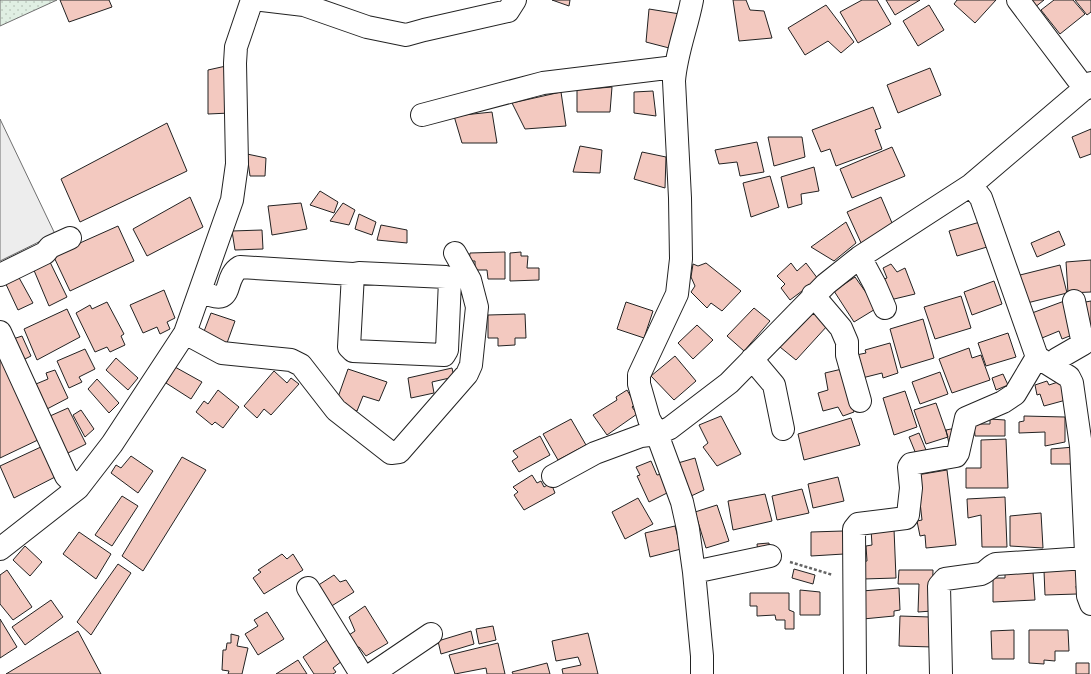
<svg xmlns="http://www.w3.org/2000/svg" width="1091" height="674" font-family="'Titillium Web',sans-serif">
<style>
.grass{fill:url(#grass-dots);stroke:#6f6f6f}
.parking{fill:#ededed;stroke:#6f6f6f}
.building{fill:#f3c9c0;stroke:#222}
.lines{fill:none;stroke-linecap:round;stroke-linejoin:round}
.minor-casing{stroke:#222;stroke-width:24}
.path{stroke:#646464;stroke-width:2.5;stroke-dasharray:3 2;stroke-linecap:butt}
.minor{stroke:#fff;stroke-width:22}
</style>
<defs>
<pattern id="grass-dots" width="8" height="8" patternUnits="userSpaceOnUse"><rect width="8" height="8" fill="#e0efe3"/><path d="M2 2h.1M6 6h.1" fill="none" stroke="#c0cdc2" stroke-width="1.8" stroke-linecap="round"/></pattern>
</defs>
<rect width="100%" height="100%" fill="#fff"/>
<path class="grass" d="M0 0H57L0 26Z"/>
<path class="parking" d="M0 119 55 234 0 261Z"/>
<path class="building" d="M60 0H109L112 7 69 22Z
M552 0H570L569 6Z
M733 0H746L750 10 764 11 772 38 739 41Z
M862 0H877L891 24 858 43 840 12Z
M886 0H920L895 15Z
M957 0H996L975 23 954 4Z
M1027 0H1044L1034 8Z
M1054 0H1073L1085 14 1060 34 1041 10Z
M1075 0H1091V12L1087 15Z
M826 5 854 42 841 53 828 41 805 55 788 28Z
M929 5 944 30 918 46 903 21Z
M649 9 680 14 673 49 646 42Z
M226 66 230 113 208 114V70Z
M930 68 941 95 898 113 887 85Z
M612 87 610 112H577V90Z
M653 91 656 116 634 113V92Z
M561 92 566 126 525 129 512 103Z
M873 107 881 128 875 130 882 149 836 166 830 149 821 152 812 130Z
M492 112 497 143H462L454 116Z
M167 123 187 171 80 222 61 179Z
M1091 129V154L1080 158 1072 137Z
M768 137H802L805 157 774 166Z
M757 142 764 172 740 176 737 162 719 164 715 150Z
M580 146 602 150 600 173 573 172Z
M892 147 905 176 852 198 840 169Z
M642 152 666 157 665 188 634 179Z
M247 154 266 158 265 176H250Z
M814 167 819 191 801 194 802 204 788 208 781 177Z
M770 176 779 207 751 217 743 183Z
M320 191 338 202 334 213 310 205Z
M190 197 203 227 147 256 133 229Z
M881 197 895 230 862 245 847 212Z
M301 203 307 229 272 235 268 206Z
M343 203 355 210 349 225 330 221Z
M359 214 376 222 372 235 355 229Z
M846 222 856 243 834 261 811 247Z
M980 222 987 247 957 256 949 231Z
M381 225 407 230V243L377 240Z
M118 226 134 261 70 291 53 255Z
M262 230 263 249 235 250 232 231Z
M1059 231 1065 245 1037 257 1031 243Z
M505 252V279H488L487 270H475V261H469L470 253Z
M521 252V256H528L527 268H539V280L510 281V253Z
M49 260 67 297 49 306 33 268Z
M1091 260V292L1068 293 1066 262Z
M706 263 741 291 722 311 711 303 707 308 691 292 695 286 691 277 693 264 698 266Z
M791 263 797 271 806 263 818 279 790 300 781 288 785 284 777 276Z
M891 264 897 272 905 268 915 294 890 300 882 280 887 278 883 268Z
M1060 265 1067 293 1023 304 1016 276Z
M17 274 33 303 18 310 4 280Z
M855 277 877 308 854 322 834 291Z
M994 281 1002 304 972 315 964 292Z
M164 290 175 318 167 322 170 329 160 334 157 327 143 333 130 305Z
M961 296 971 328 935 339 924 307Z
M1067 300 1080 332 1062 339 1059 331 1042 338 1032 313Z
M1091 301V328L1086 329 1080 303Z
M107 302 124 334 121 336 125 345 110 352 107 347 95 352 76 313 90 305 92 309Z
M626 302 653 311 644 338 617 329Z
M754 308 770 321 744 351 727 336Z
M67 309 80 337 37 360 24 329Z
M817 309 828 325 796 360 780 347Z
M211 313 235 321 227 343 203 334Z
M525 314 526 338H515V345L498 346V338H488V315Z
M923 319 934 358 901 368 890 329Z
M697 325 713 340 693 359 678 343Z
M1008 333 1016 357 986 366 978 343Z
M22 336 31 356 23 360 13 339Z
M890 343 898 373 883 378 882 373 862 378 856 355 866 353 865 350Z
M969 348 972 358 981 355 990 380 952 393 939 359Z
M85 349 95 369 79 377 82 382 69 388 57 361Z
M0 355 40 439 0 458Z
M675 356 696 381 674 400 651 376Z
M116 358 138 378 128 390 106 370Z
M175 367 202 382 191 399 166 383Z
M452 368 454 377 432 382 434 393 411 398 408 378Z
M348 369 387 382 379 401 363 396 357 411 343 407 337 400Z
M842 369 854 412 843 416 838 407 823 411 818 393 828 390 825 373Z
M55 370 68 398 47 409 36 384 48 379 46 373Z
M274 371 287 383 291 378 299 384 271 415 264 409 257 418 244 406Z
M940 372 948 394 920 404 912 382Z
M1003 374 1008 385 996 390 992 378Z
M97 379 119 403 109 413 88 389Z
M1047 381 1049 385 1061 381 1066 400 1044 406 1040 394 1037 395 1035 385Z
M218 390 239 407 223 428 215 422 212 425 196 412 204 401 208 404Z
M627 390 635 404 632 407 637 414 607 435 593 415 617 400 616 397Z
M905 391 917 427 894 435 883 398Z
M936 403 948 437 926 444 914 410Z
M68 408 86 444 66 454 50 416Z
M81 410 94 429 85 437 73 415Z
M721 416 741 454 717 466 703 447 708 443 699 425Z
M1024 416 1065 417V442L1045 446V432L1019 433V422L1024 421Z
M851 418 860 445 804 460 798 434Z
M571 419 586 445 558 460 543 434Z
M990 419 1005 420V436H975L974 424H990Z
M961 427 950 448 946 430Z
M919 433 926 450 916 454 909 437Z
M540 436 550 455 519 472 512 461 518 457 513 451Z
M1006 439 1008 488H966V468H981V440Z
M43 446 59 475 14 498 0 466Z
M1074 447V464H1051V449Z
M131 456 153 471 138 493 111 473 116 465 121 468Z
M182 457 206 470 143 571 122 556Z
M695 458 704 490 689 497 678 463Z
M651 461 657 475 662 474 669 492 649 502 637 476 640 475 636 467Z
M947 470 956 545 926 548 925 535 920 536 917 521 922 520 917 475Z
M532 475 537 483 541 481 544 487 551 483 555 493 524 510 514 495 518 492 513 487Z
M838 477 844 501 813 508 808 484Z
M802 489 809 513 777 520 772 496Z
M765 494 772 521 733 530 728 501Z
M122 496 138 506 112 546 95 535Z
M1005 497 1007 547H982L981 515 968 518 967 499Z
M638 498 653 524 625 539 612 512Z
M717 505 729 541 706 548 695 512Z
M1041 513 1043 548 1010 546V516Z
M675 526 681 549 650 557 645 533Z
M871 529H894L896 578 863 579 862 562 867 561 866 546 872 545Z
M843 531 844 554 811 556V532Z
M79 532 111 554 96 579 63 554Z
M769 543 770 552 758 553 757 544Z
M25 546 42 562 30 576 13 560Z
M282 554 287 559 293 554 303 570 264 594 253 578 261 572 258 570Z
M118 564 131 573 91 635 77 622Z
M1079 568 1080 585 1076 586 1077 594 1045 595 1044 571Z
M794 569 815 575 813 584 792 578Z
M7 570 32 607 13 620 0 604V575Z
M899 570H933L932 611 918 612 919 584H898Z
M1033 572 1035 600 993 602V578H1005V574Z
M334 575 340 582 346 580 354 592 330 607 317 586Z
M899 588 900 610 894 611V616L863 619 862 591Z
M800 590 820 592V615H800Z
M750 593H789V610L794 612V629H785V620H776L775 615 757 616V606H750Z
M51 600 63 617 25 645 12 627Z
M365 606 388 643 366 656 359 647 355 648 349 635 355 631 349 617Z
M267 612 284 639 258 655 245 634 258 626 254 620Z
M900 616 930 617 933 647 899 646Z
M0 619 17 647 0 658Z
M493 626 496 640 479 644 476 629Z
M1014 630V659H992L991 631Z
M1029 630H1068L1069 651H1055V661L1044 660V664L1029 663Z
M78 631 101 674H6Z
M471 631 474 644 441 654 438 641Z
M588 633 598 674H563L562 669 581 665 578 657 556 661 552 641Z
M231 634 239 636 237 646 248 648 242 674H228L229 671 222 670 223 650H226L227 643H231Z
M327 640 342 661 333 668 336 672 333 674H314L303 657Z
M498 643 505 674H487L486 668 455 674 449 655Z
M298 660 307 674H276Z
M547 663 550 674H513L512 672Z
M1076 663H1089V674H1076Z"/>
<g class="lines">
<defs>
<path id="minor" d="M262 0 304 5 367 27 406 35 424 30 508 11 515 0
M692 0C687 27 676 53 674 81L680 198 681 259 677 294 639 375V384L649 419 657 434 682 502 688 529 694 572 702 656V674
M1018 0 1085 89
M422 115 543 83 675 67
M971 185 981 198 1037 357 1069 377 1072 383 1081 446 1088 596 1091 604
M860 257 875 285 885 308
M0 275 45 253 50 247 70 238
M201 291C237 310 221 278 240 267L353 274 359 273 446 277 450 280 447 350 444 355 353 351 349 347 353 274
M813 295 841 328 847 342V355L860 401
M0 332 66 476 78 488
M185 333 222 353 291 360 301 365 336 410 391 453 399 452 467 374 471 365 477 307 470 280 455 253
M752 359 774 385 783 429
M1052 365 1057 359 1083 344 1074 301
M553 476 595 453 641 436 657 434 670 428 729 383 826 284 860 257 971 185 1091 83
M0 549 78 488 112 444 185 333 232 200 237 164 235 63 236 47 252 0
M694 572 770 556
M308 588 361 674
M372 674 431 634
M855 674 854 529 858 524 906 518 908 515 911 488 909 467 911 464 956 456 958 453 966 418 1003 402 1015 394 1037 357
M941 674 939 586 945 579 981 574C987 572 990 566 996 564L1086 558"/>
</defs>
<use href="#minor" class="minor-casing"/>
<path class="path" d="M790 562 833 575"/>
<use href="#minor" class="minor"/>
</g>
</svg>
